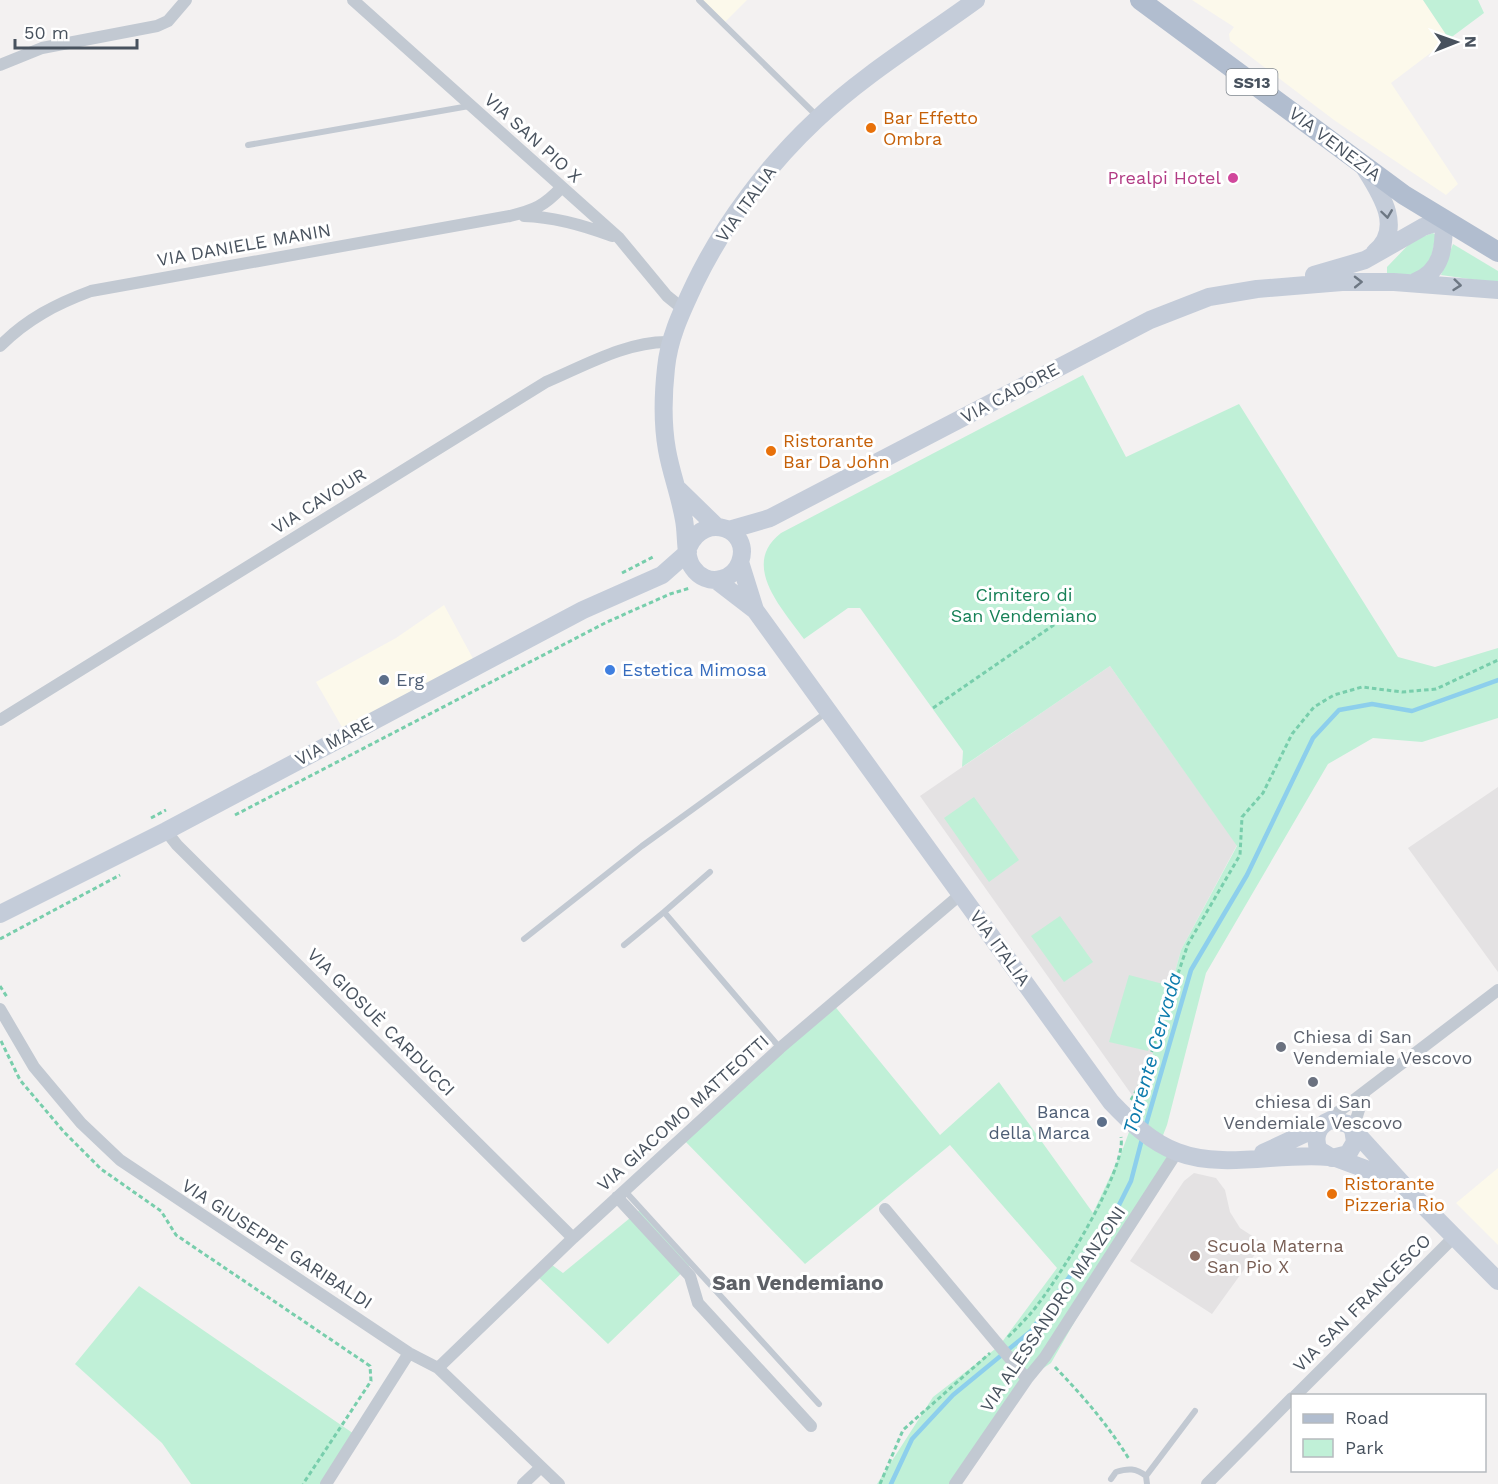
<svg xmlns="http://www.w3.org/2000/svg" width="1498" height="1484" font-family="'Work Sans',sans-serif">
<style>
.commercial{fill:#fcf9eb}
.education{fill:#e4e2e3}
.green{fill:#c0f0d7}
.lines{fill:none;stroke-linecap:round;stroke-linejoin:round}
.stream{stroke:#8dcfec;stroke-width:4.5}
.path{stroke:#78ceac;stroke-width:3;stroke-dasharray:4.5 3;stroke-linecap:butt}
.lane{stroke:#c2c9d2;stroke-width:6}
.street{stroke:#c2c9d2;stroke-width:12}
.secondary{stroke:#c4ccd9;stroke-width:18}
.primary{stroke:#b1bdcf;stroke-width:20}
.oneway{stroke:#6d7783}
.food-dot{fill:#e8710a;stroke:#fff;stroke-width:2}
.hotel-dot{fill:#d1479c;stroke:#fff;stroke-width:2}
.shop-dot{fill:#3f7fe0;stroke:#fff;stroke-width:2}
.service-dot{fill:#5c6f8a;stroke:#fff;stroke-width:2}
.worship-dot{fill:#6b7280;stroke:#fff;stroke-width:2}
.education-dot{fill:#8d6e63;stroke:#fff;stroke-width:2}
.labels{text-anchor:middle;stroke-width:6;stroke-linejoin:round;paint-order:stroke}
.shield{fill:#fff;stroke:#7f868e;stroke-width:1.5}
.shield-label{font-size:16px;font-weight:bold;fill:#48525e}
.food-label{font-size:18px;fill:#c56008;stroke:#fff;text-anchor:start}
.street-label{font-size:18px;fill:#48525e;stroke:#fff}
.hotel-label{font-size:18px;fill:#b23c85;stroke:#fff;text-anchor:end}
.park-label{font-size:18px;fill:#178157;stroke:#fff}
.shop-label{font-size:18px;fill:#366cbe;stroke:#fff;text-anchor:start}
.service-label{font-size:18px;fill:#4e5e75;stroke:#fff;text-anchor:start}
.worship-label{font-size:18px;fill:#5b616d;stroke:#fff;text-anchor:start}
.education-label{font-size:18px;fill:#785e54;stroke:#fff;text-anchor:start}
.water-label{font-size:20px;font-style:italic;fill:#0c7bad;stroke:#fff}
.quarter-label{font-size:21px;font-weight:bold;fill:#5d6066;stroke:#fff}
</style>
<rect width="100%" height="100%" fill="#f3f1f1"/>
<path class="commercial" d="M699 0H747L723 24Z
M1192 0H1423L1449 39 1391 83 1458 184 1446 195 1334 120 1230 41 1229 34 1234 27Z
M444 605 477 666 346 734 316 682 396 638Z
M1498 1168V1245L1456 1203Z"/>
<path class="education" d="M1110 666 1237 845 1181 950 1139 1105 920 796Z
M1498 787V972L1408 848Z
M1194 1173 1216 1178 1225 1190 1230 1212 1240 1228 1260 1241 1256 1253 1212 1314 1130 1261 1184 1181Z"/>
<path class="green" d="M1423 0H1478L1484 13 1449 39Z
M1433 233 1436 235 1430 263 1414 275 1387 273V267L1413 240Z
M1453 244 1498 271V283L1441 275Z
M1083 375 1126 457 1239 404 1398 657 1435 667 1498 648V718L1422 742 1373 738 1328 764 1206 973 1167 1125 1160 1143 1177 1152 1115 1251 1051 1363 1027 1379 955 1484H877L933 1397 999 1346 1057 1268 950 1145 805 1264 682 1138 833 1004 940 1135 999 1082 1093 1213 1122 1151 1139 1105 1181 950 1237 846 1110 666 962 767 963 751 860 608H848L804 639C782 608 740 565 781 533Z
M974 797 1019 860 989 882 944 818Z
M1060 916 1093 962 1064 982 1031 936Z
M1129 975 1167 985 1148 1051 1109 1042Z
M641 1209 691 1264 608 1344 535 1274 548 1262 563 1273Z
M139 1286 357 1436 326 1484H191L162 1443 75 1364Z"/>
<g class="lines">
<path class="stream" d="M1145 1128 1191 970 1247 875 1313 738 1339 710 1372 704 1412 711 1498 680
M891 1484 912 1439 953 1395 1031 1331 1116 1211 1131 1181 1142 1139"/>
<path class="path" d="M622 573 653 557
M933 708 1058 622
M235 815 607 622 670 594 690 588
M151 818 166 810
M0 939 120 875
M0 986 7 997
M1 1041 20 1080 64 1132 101 1169 161 1211 176 1235 370 1366 371 1381 303 1484
M1131 1100 1142 1081 1188 944 1240 855 1242 817 1263 793 1292 734 1314 707 1334 695 1362 687 1402 692 1436 689 1498 660
M1008 1337C1016 1329 1024 1321 1031 1313 1055 1285 1127 1171 1121 1137
M1055 1367C1083 1396 1108 1425 1129 1459
M880 1484 903 1430 990 1353"/>
<path class="lane" d="M699 0 818 117
M248 145 469 106
M710 872 664 912 780 1048
M524 939 642 846 827 712
M624 945 664 912
M625 1191 819 1404
M1146 1476 1195 1411
M1111 1479 1116 1472C1128 1468 1136 1468 1146 1476L1147 1484"/>
<path class="street" d="M353 0 619 238 667 296 683 309
M0 65 42 48 157 26 168 21 186 0
M524 216C555 217 583 225 612 236
M0 346C27 319 56 304 91 291L510 216C535 210 544 206 562 187
M0 720 546 382C584 366 627 341 669 342
M166 831 177 845 573 1238
M0 1009 34 1067 81 1123 120 1160 409 1353 438 1368 559 1484
M1325 1122 1498 990
M1353 1129 1364 1094
M617 1197 690 1276 698 1303 811 1426
M885 1209 1027 1379
M438 1368 573 1238 780 1048 961 894
M1295 1396 1455 1236
M326 1484 409 1353
M523 1484 541 1467
M955 1484 1027 1379 1045 1357 1177 1152
M1207 1484 1292 1398"/>
<path class="secondary" d="M1364 167C1379 191 1405 228 1375 252
M1314 275 1365 260 1423 227 1444 220C1444 247 1443 271 1415 282
M679 490 716 526
M729 530 770 518 1150 320 1209 297 1257 289 1342 282H1394L1498 290
M689 546C705 511 752 529 740 562 737 570 730 577 721 579 710 582 699 577 693 568 684 557 687 534 684 520 680 496 671 473 667 450 662 422 663 395 666 368 669 337 682 311 695 283 724 223 768 165 816 120 863 75 924 38 976 0
M740 562 755 610
M716 580 755 610 1111 1102C1130 1122 1151 1142 1177 1152 1224 1170 1280 1152 1329 1157
M0 914 166 831 583 610 662 575 688 552
M1353 1129 1355 1142 1348 1154 1332 1158 1319 1150C1313 1137 1318 1125 1331 1120L1348 1124 1409 1191 1498 1281
M1263 1153 1321 1126
M1336 1158 1379 1174 1395 1183"/>
<path class="primary" d="M1140 0 1404 195 1498 252"/>
</g>
<defs><path id="oneway-chevron" d="M-2-3.5L2.5 0L-2 3.5" fill="none" stroke-width="1.6" stroke-linecap="round" stroke-linejoin="round" transform="scale(1.5)"/></defs>
<g class="oneway">
<use href="#oneway-chevron" transform="translate(1387 214) rotate(82)"/>
<use href="#oneway-chevron" transform="translate(1358 282) rotate(-1)"/>
<use href="#oneway-chevron" transform="translate(1457 285) rotate(6)"/>
</g>
<g class="food-dot">
<circle cx="871" cy="128" r="6"/>
<circle cx="771" cy="451" r="6"/>
<circle cx="1332" cy="1194" r="6"/>
</g>
<circle class="hotel-dot" cx="1233" cy="178" r="6"/>
<circle class="shop-dot" cx="610" cy="670" r="6"/>
<g class="service-dot">
<circle cx="384" cy="680" r="6"/>
<circle cx="1102" cy="1122" r="6"/>
</g>
<g class="worship-dot">
<circle cx="1281" cy="1047" r="6"/>
<circle cx="1313" cy="1082" r="6"/>
</g>
<circle class="education-dot" cx="1195" cy="1256" r="6"/>
<g class="labels">
<rect class="shield" x="1226.5" y="69" width="51" height="26" rx="4.5"/>
<g class="shield-label">
<text x="1252" y="88">SS13</text>
</g>
<g class="food-label">
<text x="883" y="124">Bar Effetto<tspan x="883" dy="21">Ombra</tspan></text>
<text x="783" y="447">Ristorante<tspan x="783" dy="21">Bar Da John</tspan></text>
<text x="1344" y="1190">Ristorante<tspan x="1344" dy="21">Pizzeria Rio</tspan></text>
</g>
<g class="street-label">
<text transform="translate(533 138) rotate(42)" y="6">VIA SAN PIO X</text>
<text transform="translate(1335 144) rotate(37)" y="6">VIA VENEZIA</text>
<text transform="translate(746 204) rotate(-54)" y="6">VIA ITALIA</text>
<text transform="translate(244 245) rotate(-10)" y="6">VIA DANIELE MANIN</text>
<text transform="translate(1010 393) rotate(-28)" y="6">VIA CADORE</text>
<text transform="translate(319 501) rotate(-32)" y="6">VIA CAVOUR</text>
<text transform="translate(334 741) rotate(-28)" y="6">VIA MARE</text>
<text transform="translate(1000 948) rotate(54)" y="6">VIA ITALIA</text>
<text transform="translate(381 1022) rotate(45)" y="6">VIA GIOSUÈ CARDUCCI</text>
<text transform="translate(683 1113) rotate(-42)" y="6">VIA GIACOMO MATTEOTTI</text>
<text transform="translate(277 1244) rotate(33)" y="6">VIA GIUSEPPE GARIBALDI</text>
<text transform="translate(1362 1303) rotate(-45)" y="6">VIA SAN FRANCESCO</text>
<text transform="translate(1053 1309) rotate(-56)" y="6">VIA ALESSANDRO MANZONI</text>
</g>
<g class="hotel-label">
<text x="1221" y="184">Prealpi Hotel</text>
</g>
<g class="park-label">
<text x="1024" y="601">Cimitero di<tspan x="1024" dy="21">San Vendemiano</tspan></text>
</g>
<g class="shop-label">
<text x="622" y="676">Estetica Mimosa</text>
</g>
<g class="service-label">
<text x="396" y="686">Erg</text>
<text x="1090" y="1118" text-anchor="end">Banca<tspan x="1090" dy="21">della Marca</tspan></text>
</g>
<g class="worship-label">
<text x="1293" y="1043">Chiesa di San<tspan x="1293" dy="21">Vendemiale Vescovo</tspan></text>
<text x="1313" y="1108" text-anchor="middle">chiesa di San<tspan x="1313" dy="21">Vendemiale Vescovo</tspan></text>
</g>
<g class="education-label">
<text x="1207" y="1252">Scuola Materna<tspan x="1207" dy="21">San Pio X</tspan></text>
</g>
<g class="water-label">
<text transform="translate(1152 1053) rotate(-74)" y="7">Torrente Cervada</text>
</g>
<g class="quarter-label">
<text x="798" y="1290">San Vendemiano</text>
</g>
</g>
<rect x="1291" y="1394" width="195" height="78" fill="#ffffff" stroke="#b6babf" stroke-width="1.5"/>
<rect x="1303" y="1414" width="30" height="9" fill="#b1bdcf" stroke="#b6babf" stroke-width="1.5"/>
<text x="1345" y="1424" font-size="18" fill="#48525e">Road</text>
<rect x="1303" y="1439" width="30" height="18" fill="#c0f0d7" stroke="#b6babf" stroke-width="1.5"/>
<text x="1345" y="1454" font-size="18" fill="#48525e">Park</text>
<g transform="translate(1456 42) rotate(89)" stroke="#ffffff" stroke-width="4.5" paint-order="stroke">
<path d="M0-4.5L10 22L0 15L-10 22Z" fill="#48525e"/>
<text y="-9" font-size="16" font-weight="bold" text-anchor="middle" fill="#48525e">N</text>
</g>
<path d="M15 39v9h122v-9" fill="none" stroke="#48525e" stroke-width="3"/>
<text x="24" y="39" font-size="18" fill="#48525e" stroke="#ffffff" stroke-width="4.5" paint-order="stroke">50 m</text>
</svg>
